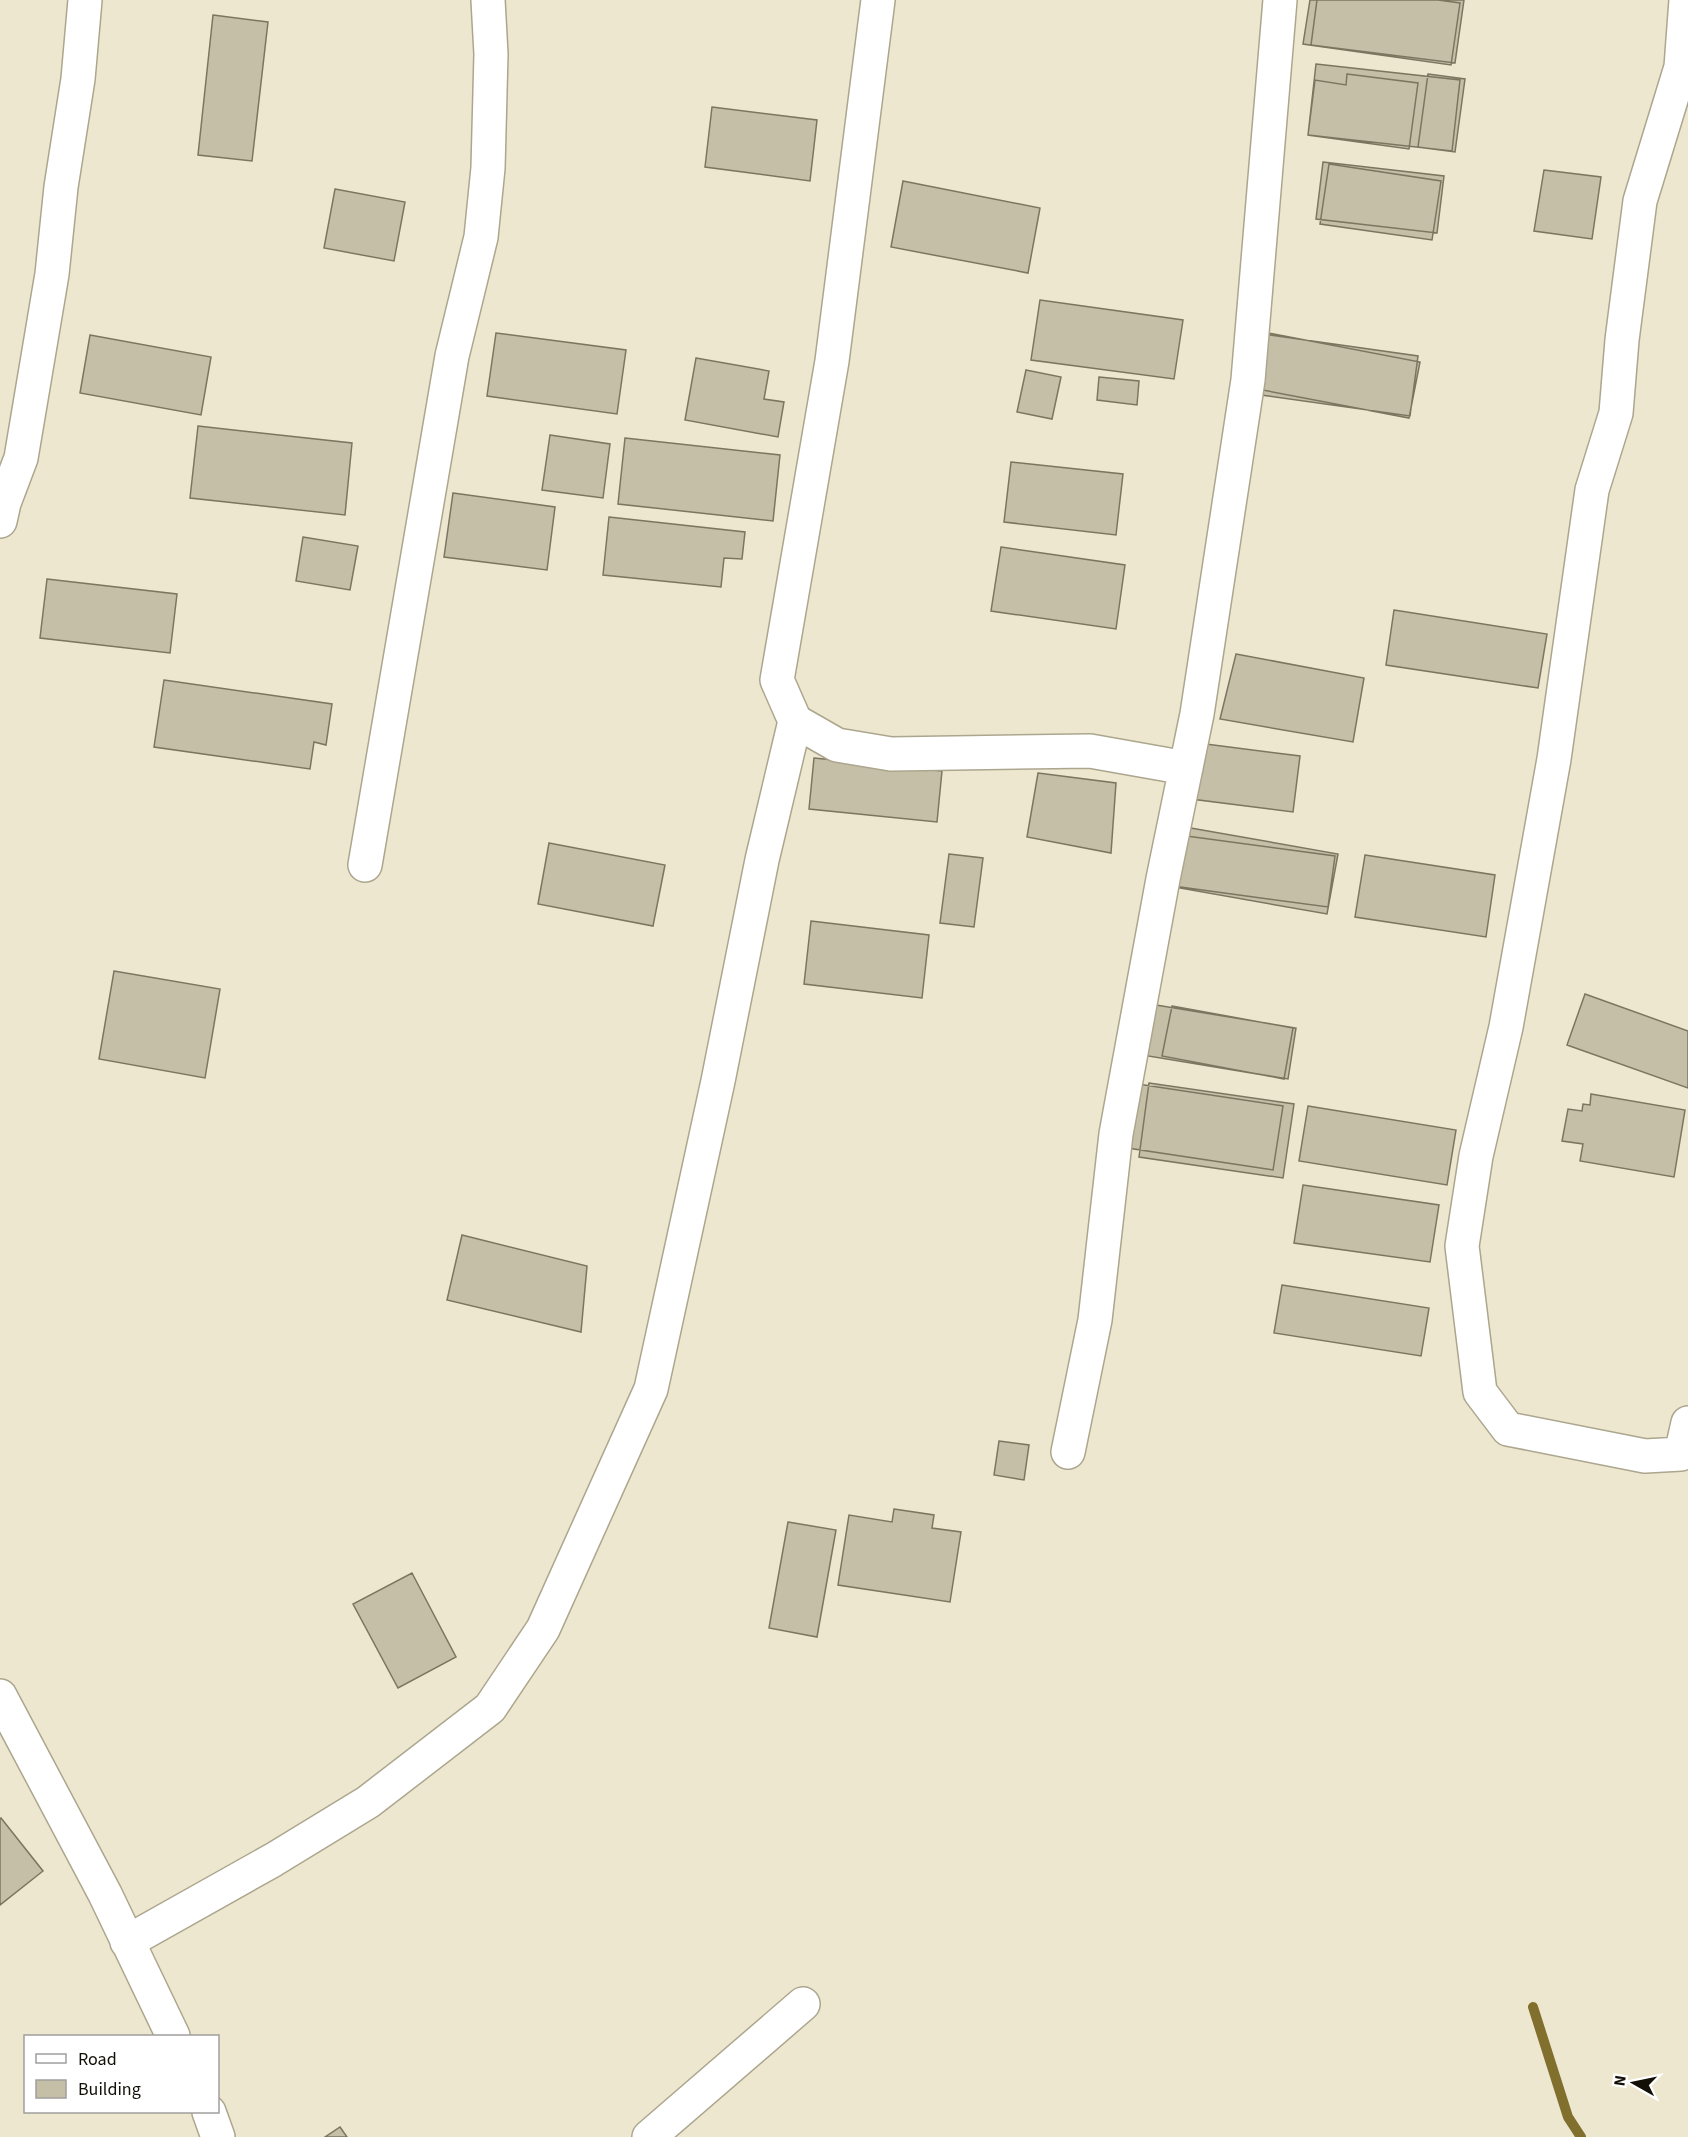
<svg xmlns="http://www.w3.org/2000/svg" width="1688" height="2137" font-family="'Source Sans 3',sans-serif">
<style>
.lines{fill:none;stroke-linecap:round;stroke-linejoin:round}
.stream{stroke:#816f2e;stroke-width:10}
.building{fill:#c6bfa7;stroke:#7c7660;stroke-width:1.5}
.street-casing{stroke:#aca68e;stroke-width:36}
.street{stroke:#fff;stroke-width:33}
</style>
<rect width="100%" height="100%" fill="#eee7cf"/>
<g class="lines">
<path class="stream" d="M1533 2007 1568 2117 1581 2137"/>
</g>
<path class="building" d="M1310 0H1438L1460 3 1451 65 1303 44Z
M1317 0H1464L1455 63 1311 45Z
M213 15 268 22 252 161 198 155Z
M1316 64 1460 80 1452 151 1308 135Z
M1347 74 1418 83 1409 149 1308 135 1315 80 1346 85Z
M1428 74 1465 79 1455 152 1418 147Z
M712 107 817 120 810 181 705 167Z
M1323 162 1444 176 1437 233 1316 219Z
M1329 164 1441 181 1432 240 1320 224Z
M1544 170 1601 177 1592 239 1534 231Z
M903 181 1040 208 1028 273 891 247Z
M335 189 405 202 394 261 324 248Z
M1040 300 1183 320 1174 379 1031 360Z
M1258 331 1420 362 1409 418 1247 387Z
M496 333 626 350 617 414 487 396Z
M1263 334 1418 356 1410 416 1254 394Z
M90 335 211 357 201 415 80 393Z
M696 358 769 371 764 399 784 402 778 437 685 420Z
M1026 370 1061 377 1052 419 1017 412Z
M1099 377 1139 381 1137 405 1097 400Z
M198 426 352 443 345 515 190 498Z
M550 435 610 444 603 498 542 490Z
M625 438 780 455 773 521 618 504Z
M1011 462 1123 474 1116 535 1004 522Z
M453 493 555 507 547 570 444 557Z
M609 517 745 532 742 559 724 558 721 587 603 575Z
M303 537 358 546 350 590 296 581Z
M1001 547 1125 565 1116 629 991 611Z
M47 579 177 594 170 653 40 638Z
M1394 610 1547 634 1538 688 1386 665Z
M1236 654 1364 678 1353 742 1220 719Z
M164 680 332 704 326 745 314 742 310 769 154 747Z
M1198 743 1300 756 1293 812 1191 799Z
M814 758 942 771 937 822 809 809Z
M1038 773 1116 783 1111 853 1027 837Z
M1185 827 1338 854 1327 914 1174 887Z
M1179 835 1335 856 1328 907 1173 886Z
M549 843 665 865 653 926 538 904Z
M949 854 983 858 974 927 940 923Z
M1365 855 1495 875 1486 937 1355 917Z
M811 921 929 935 922 998 804 984Z
M114 971 220 989 205 1078 99 1059Z
M1585 994 1688 1031V1088L1567 1045Z
M1150 1004 1296 1028 1288 1079 1142 1055Z
M1172 1006 1293 1028 1284 1079 1162 1056Z
M1131 1083 1283 1106 1273 1170 1121 1147Z
M1149 1083 1294 1104 1283 1178 1139 1157Z
M1591 1094 1685 1110 1674 1177 1580 1161 1583 1144 1562 1141 1568 1109 1582 1111 1583 1104 1590 1105Z
M1308 1106 1456 1130 1447 1185 1299 1161Z
M1303 1185 1439 1205 1430 1262 1294 1243Z
M462 1235 587 1266 581 1332 447 1300Z
M1282 1285 1429 1308 1421 1356 1274 1333Z
M999 1441 1029 1445 1024 1480 994 1475Z
M894 1509 934 1515 932 1528 961 1532 950 1602 838 1585 849 1515 892 1522Z
M788 1522 836 1530 817 1637 769 1628Z
M412 1573 456 1657 398 1688 353 1604Z
M1 1818 43 1871 0 1905V1819Z
M340 2127 347 2137H325Z"/>
<g class="lines">
<defs>
<path id="street" d="M1686 0 1681 67 1640 201 1622 340 1616 413 1592 490 1554 759 1506 1027 1476 1156 1462 1246 1480 1392 1508 1429 1645 1456 1681 1454 1688 1423
M0 521 4 503 21 458 52 274 61 187 78 79 85 0
M795 721 837 745 891 754 1090 751 1186 768
M365 865 452 356 481 237 488 168 491 54 488 0
M1068 1452 1095 1320 1116 1134 1163 879 1197 714 1248 380 1280 0
M0 1696 105 1894 173 2036
M127 1942 273 1860 368 1802 490 1708 543 1629 651 1389 718 1081 762 860 795 721 777 680 832 361 878 0
M209 2112 218 2137
M649 2137 803 2004"/>
</defs>
<use href="#street" class="street-casing"/>
<use href="#street" class="street"/>
</g>
<rect x="24" y="2035" width="195" height="78" fill="#ffffff" stroke="#a09f9c" stroke-width="1.5"/>
<rect x="36" y="2054" width="30" height="9" fill="#ffffff" stroke="#a09f9c" stroke-width="1.5"/>
<text x="78" y="2065" font-size="18" fill="#120f07">Road</text>
<rect x="36" y="2080" width="30" height="18" fill="#c6bfa7" stroke="#a09f9c" stroke-width="1.5"/>
<text x="78" y="2095" font-size="18" fill="#120f07">Building</text>
<g transform="translate(1634 2083) rotate(279)" stroke="#ffffff" stroke-width="4.5" paint-order="stroke">
<path d="M0-4.5L10 22L0 15L-10 22Z" fill="#120f07"/>
<text y="-9" font-size="16" font-weight="bold" text-anchor="middle" fill="#120f07">N</text>
</g>
</svg>
